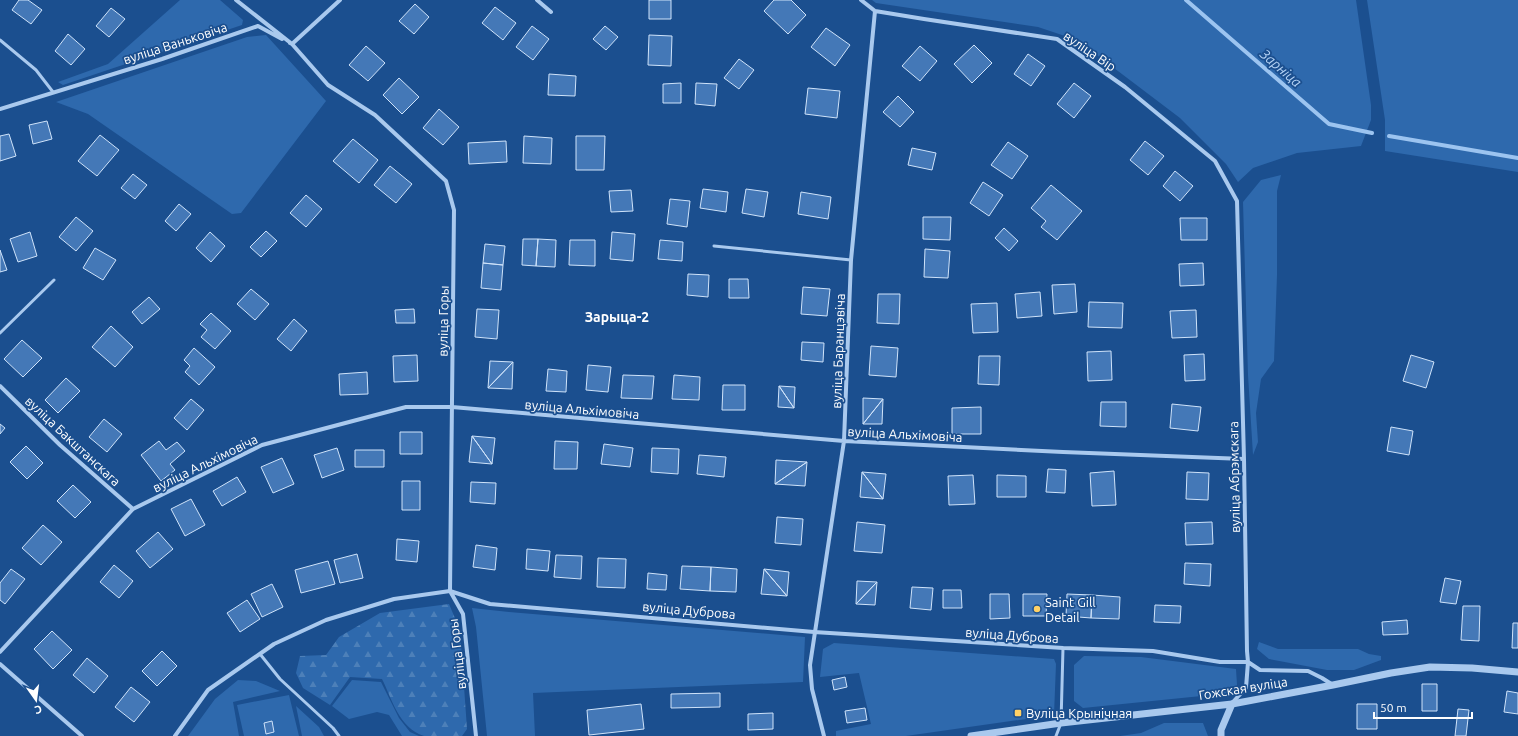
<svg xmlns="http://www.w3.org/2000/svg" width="1518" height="736" font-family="Ubuntu,sans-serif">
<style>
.green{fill:#2e69ad}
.forest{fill:url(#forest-firs)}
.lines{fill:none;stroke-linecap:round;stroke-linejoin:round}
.stream{stroke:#9cc4f0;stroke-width:4}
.building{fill:#4478b7;stroke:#cfe3fa}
.service{stroke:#a9c9ee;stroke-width:3}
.minor{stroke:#a9c9ee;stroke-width:4}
.tertiary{stroke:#a9c9ee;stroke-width:7}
.poi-dot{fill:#ffd166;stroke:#1b4f8f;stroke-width:1.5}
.labels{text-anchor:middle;stroke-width:3.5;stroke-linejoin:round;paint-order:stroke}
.street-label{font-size:13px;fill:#fff;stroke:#1b4f8f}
.poi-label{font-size:13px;fill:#fff;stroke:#1b4f8f;text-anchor:start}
.water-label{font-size:14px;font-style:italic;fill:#b5d3f5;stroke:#1b4f8f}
.neighbourhood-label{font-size:14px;font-weight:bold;fill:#fff;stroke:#1b4f8f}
</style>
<defs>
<pattern id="forest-firs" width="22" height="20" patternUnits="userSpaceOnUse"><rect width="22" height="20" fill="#2e69ad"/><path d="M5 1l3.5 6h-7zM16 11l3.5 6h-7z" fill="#4d80b9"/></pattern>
</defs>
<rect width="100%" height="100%" fill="#1b4f8f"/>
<path class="green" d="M180 0H220L243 20 242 25 63 85 58 82 108 64Z
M872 0H1356L1371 105V120L1361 146 1297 153 1253 168 1238 182 1226 164 1180 118 1077 40 1038 27 876 3Z
M1367 0H1518V172L1385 151V120Z
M266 35 326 101 241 213 232 214 88 114 56 102 247 37Z
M1281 175 1277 191V275L1274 361 1261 379 1256 413 1258 442 1253 455 1248 375 1243 202 1261 180Z
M472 608 509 612 805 637 803 682 533 693 535 736H487L476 627Z
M1259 642 1278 649H1358L1369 654 1381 656V660L1354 670H1327L1269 659 1257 649Z
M834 643 1054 659 1056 664 1054 715 906 736H836V731L871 724 859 673 820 677 823 649Z
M1084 656 1141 657 1236 669 1237 685 1231 693 1083 708 1074 701V665Z
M238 680 256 681 280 691 233 702 239 736H188L215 699Z
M352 680 381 682 399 718 410 732 419 736H402L389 715 377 712 349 719 332 706Z
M289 695 299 736H244L237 705Z
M296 706 319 727 324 736H302Z
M1164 723H1203L1208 736H1120L1141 733Z"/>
<path class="forest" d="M449 604 460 630 467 729 462 736C451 736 433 736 424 736 399 728 392 699 382 679L350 677 330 705 303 688 296 673 300 656 326 655 339 637 380 613Z"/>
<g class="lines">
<path class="stream" d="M1186 0 1329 124 1372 133
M1389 136 1518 158"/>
</g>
<path class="building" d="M19 0H28L42 10 31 24 12 10Z
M649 0H671V19H649Z
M774 0H791L806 15 788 34 764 11Z
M415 4 429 17 414 34 399 21Z
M495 7 516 23 503 40 482 23Z
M111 8 125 19 109 37 96 26Z
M532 26 549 39 533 60 516 47Z
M605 26 618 37 606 50 593 39Z
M826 28 850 45 835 66 811 47Z
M68 34 85 49 71 65 55 51Z
M649 35 672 36 671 66 648 65Z
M974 45 992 63 972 83 954 64Z
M366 46 385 63 368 81 349 65Z
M920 46 937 61 920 81 902 66Z
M1028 54 1045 66 1031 86 1014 74Z
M739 59 754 70 739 89 724 78Z
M549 74 576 76 575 96 548 95Z
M399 78 419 97 402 114 383 95Z
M681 83V103H663V84Z
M696 83 717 84 715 106 695 104Z
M1074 83 1091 96 1074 118 1057 104Z
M808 88 840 91 837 118 805 114Z
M898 96 914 112 900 127 883 112Z
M439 109 459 127 443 145 423 128Z
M47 121 52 139 33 144 29 125Z
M9 134 16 156 0 161V136Z
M100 135 119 150 97 176 78 161Z
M524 136 552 138 551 164 523 163Z
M576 136H605L604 170H576Z
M353 139 378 160 359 183 333 161Z
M506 141 507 162 469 164 468 143Z
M1145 141 1164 156 1148 175 1130 160Z
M1008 142 1028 156 1012 179 991 165Z
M912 148 936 153 932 170 908 165Z
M390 166 412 184 396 203 374 185Z
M1175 171 1193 186 1180 201 1163 186Z
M133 174 147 185 135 199 121 188Z
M983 182 1003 195 989 216 970 203Z
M1051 185 1082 211 1057 240 1041 227 1046 221 1031 208Z
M703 189 728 192 726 212 700 208Z
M746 189 768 192 764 217 742 213Z
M631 190 633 211 611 212 609 191Z
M801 192 831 197 828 219 798 214Z
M306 195 322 209 306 227 290 213Z
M670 199 690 201 687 227 667 224Z
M179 204 191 214 176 231 165 221Z
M76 217 93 231 76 251 59 237Z
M923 217H951L950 240 923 239Z
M1180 218H1207V240H1181Z
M1004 228 1018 241 1009 251 995 238Z
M266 231 277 241 261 257 250 247Z
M30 232 37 256 18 262 10 239Z
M210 232 225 246 211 262 196 248Z
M612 232 635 234 633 261 610 259Z
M523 239H538L536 266 522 265Z
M538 239 556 240 555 267 536 266Z
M570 240H595V266L569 265Z
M660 240 683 242 682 261 658 259Z
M485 244 505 246 503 265 483 263Z
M95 248 116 260 103 280 83 268Z
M925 249 950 251 948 278 924 277Z
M0 250 7 270 0 272Z
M483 263 503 265 501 290 481 288Z
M1203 263 1204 285 1180 286 1179 264Z
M688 274 709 275 708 297 687 295Z
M729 279H748L749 298H729Z
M1075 284 1077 312 1054 314 1052 285Z
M803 287 830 289 827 316 801 314Z
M251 289 269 304 255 320 237 304Z
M1040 292 1042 316 1017 318 1015 294Z
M878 294H900L899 324 877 323Z
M149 297 160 309 142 324 132 312Z
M1089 302 1123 303 1122 328 1088 327Z
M997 303 998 332 973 333 971 304Z
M414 309 415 323H396L395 310Z
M477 309 499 310 497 339 475 337Z
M1196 310 1197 337 1172 338 1170 311Z
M211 313 231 331 215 349 201 337 207 330 200 324Z
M294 319 307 331 291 351 277 339Z
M111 326 133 347 115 367 92 347Z
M22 340 42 358 23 377 4 359Z
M802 342 824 343 823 362 801 360Z
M871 346 898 348 896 377 869 375Z
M194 348 215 367 199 385 185 372 190 366 184 360Z
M1111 351 1112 380 1088 381 1087 352Z
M1204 354 1205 380 1185 381 1184 355Z
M417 355 418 381 394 382 393 356Z
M1411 355 1434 362 1426 388 1403 381Z
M979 356H1000L999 385 978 384Z
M490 361 513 362 488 388Z
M513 362 512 389 488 388Z
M588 365 611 367 608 392 586 390Z
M548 369 567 371 566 392 546 391Z
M367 372 368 394 340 395 339 374Z
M623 375 654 376 652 399 621 398Z
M674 375 700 377 699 400 672 399Z
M66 378 80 391 58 413 45 400Z
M723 385H745V410H722Z
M779 386 794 408 778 407Z
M779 386 795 387 794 408Z
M863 398 883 399 863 424Z
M191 399 204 410 187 430 174 418Z
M883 399 882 424H863Z
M1101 402H1126V427L1100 426Z
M1172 404 1201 407 1198 431 1170 428Z
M981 407V434H952V408Z
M104 419 122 434 107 452 89 437Z
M0 424 5 428 0 434Z
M1391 427 1413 431 1409 455 1387 451Z
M400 432H422V454H400Z
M472 436 495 438 492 464Z
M472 436 492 464 469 462Z
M159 441 166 450 177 442 185 451 170 464 175 470 161 481 141 455Z
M555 441 578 442 577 469H554Z
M604 444 633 448 630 467 601 464Z
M26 446 43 463 27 479 10 462Z
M337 448 344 470 322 478 314 455Z
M652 448 679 449 678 474 651 472Z
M355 450H384V467H355Z
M699 455 726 457 724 477 697 474Z
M282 458 294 484 273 493 261 467Z
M776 460 807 462 775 484Z
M807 462 805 486 775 484Z
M1048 469 1066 470 1065 493 1046 492Z
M1114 471 1116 505 1092 506 1090 473Z
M862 472 886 474 883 499Z
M862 472 883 499 860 497Z
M1187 472 1209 473 1208 500 1186 499Z
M973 475 975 504 949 505 948 476Z
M997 475 1026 476V497H997Z
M237 477 246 492 222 506 213 491Z
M402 481H420V510H402Z
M471 482 496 483 495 504 470 502Z
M73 485 91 502 75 518 57 501Z
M191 499 205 525 185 536 171 509Z
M777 517 803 519 801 545 775 543Z
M857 522 885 525 882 553 854 551Z
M1212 522 1213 544 1186 545 1185 523Z
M43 525 62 542 41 565 22 548Z
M158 532 173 549 150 568 136 551Z
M397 539 419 541 417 562 396 560Z
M476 545 497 548 495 570 473 567Z
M527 549 550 551 548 571 526 569Z
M357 554 363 578 340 583 334 560Z
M556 555 582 556 581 579 554 577Z
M598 558 626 559 625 588 597 587Z
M328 561 335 584 301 593 295 570Z
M1185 563 1211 564 1210 586 1184 584Z
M114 565 133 581 119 598 100 582Z
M682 566 711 567 710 591 680 589Z
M711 567 737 569 736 592 710 591Z
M11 569 25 579 5 604 0 600V583Z
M764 569 787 596 761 594Z
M764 569 789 572 787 596Z
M648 573 667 575 666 590 647 589Z
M1445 578 1461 581 1456 604 1440 602Z
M857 581 877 582 856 604Z
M877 582 875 605 856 604Z
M272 584 283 607 262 617 251 594Z
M912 587 933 588 931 610 910 608Z
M943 590H961L962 608H943Z
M990 594H1009L1010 618 990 619Z
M1023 594H1047L1046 616H1023Z
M1067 594 1092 595 1091 618 1066 616Z
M1092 595 1120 597 1119 619 1091 618Z
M247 600 260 619 240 632 227 613Z
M1155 605 1181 606 1180 623 1154 622Z
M1463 606H1480L1479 641 1461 640Z
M1407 620 1408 634 1383 635 1382 622Z
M1513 623H1518V648H1512Z
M52 631 72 650 53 669 34 649Z
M162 651 177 666 157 686 142 671Z
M87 658 108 676 94 693 73 675Z
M845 677 847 687 834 690 832 680Z
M1422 684H1437V711H1422Z
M131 687 150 702 134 722 115 707Z
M1507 691 1518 693V714L1504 712Z
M720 693V707L671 708V694Z
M641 704 644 729 589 735 587 710Z
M1357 704H1377V729H1357Z
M865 708 867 720 847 723 845 711Z
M1458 709 1469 710 1466 736H1455Z
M773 713V729L748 730V714Z
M272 721 274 732 266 734 264 723Z"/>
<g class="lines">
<path class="service" d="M0 40 36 70 53 92
M714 246 851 260
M0 333 54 280
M260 654 280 679 333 728 339 736
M1056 736 1061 723 1063 648"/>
<path class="minor" d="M236 0 292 44 328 85 375 115 446 181 454 210 450 591 463 614 476 736
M537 0 551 12
M861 0 875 11 924 19 1057 39 1125 87 1215 161 1237 201 1244 459 1247 651 1248 662 1260 670 1308 671 1322 678 1333 685
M290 43 292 44 340 0
M0 109 162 59 258 26 282 39
M0 386 60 445 133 509
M0 652 133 509 262 445 406 407H452L844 441 1063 452 1244 459
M0 664 82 736
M175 736 208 690 274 644 326 620 394 599 450 591 490 604 814 632 1063 648 1153 651 1220 662H1248L1246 688 1232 703
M824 736 812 689 810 665 844 441 851 260 875 11"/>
<path class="tertiary" d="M971 736 1061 723 1232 704 1333 685 1391 673 1430 667 1472 668 1518 672
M1221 736V730L1232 704"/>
</g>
<g class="poi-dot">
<circle cx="1037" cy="609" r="4"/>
<rect x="1014" y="709" width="8" height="8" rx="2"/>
</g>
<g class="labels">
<g class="street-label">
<text transform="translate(175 43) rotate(-18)" y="5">вуліца Ваньковіча</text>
<text transform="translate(1090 51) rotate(34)" y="5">вуліца Вір</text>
<text transform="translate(443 321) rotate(-89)" y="5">вуліца Горы</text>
<text transform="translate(838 351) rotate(-88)" y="5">вуліца Баранцэвіча</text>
<text transform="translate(582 409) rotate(5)" y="5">вуліца Альхімовіча</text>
<text transform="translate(905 434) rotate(3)" y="5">вуліца Альхімовіча</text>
<text transform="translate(73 441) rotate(43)" y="5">вуліца Бакштанскага</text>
<text transform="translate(205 463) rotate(-26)" y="5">вуліца Альхімовіча</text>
<text transform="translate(1234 477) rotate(-91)" y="5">вуліца Абрэмскага</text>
<text transform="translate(689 610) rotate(5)" y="5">вуліца Дуброва</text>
<text transform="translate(1012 635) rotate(4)" y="5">вуліца Дуброва</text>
<text transform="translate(457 654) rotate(-97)" y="5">вуліца Горы</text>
<text transform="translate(1243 688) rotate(-9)" y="5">Гожская вуліца</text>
</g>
<g class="poi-label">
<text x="1045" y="607">Saint Gill<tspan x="1045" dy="15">Detail</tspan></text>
<text x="1026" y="718">Вуліца Крынічная</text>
</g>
<g class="water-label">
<text transform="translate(1281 68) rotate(41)" y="5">Зарніца</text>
</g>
<g class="neighbourhood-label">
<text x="617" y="322">Зарыца-2</text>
</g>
</g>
<g transform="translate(36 700) rotate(166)" stroke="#1b4f8f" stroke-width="3" paint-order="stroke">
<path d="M0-3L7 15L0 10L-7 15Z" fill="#ffffff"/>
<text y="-6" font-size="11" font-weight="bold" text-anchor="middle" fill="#ffffff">С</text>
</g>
<path d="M1374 712v6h98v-6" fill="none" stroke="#ffffff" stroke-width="2"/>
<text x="1380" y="712" font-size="12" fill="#ffffff" stroke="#1b4f8f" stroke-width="3" paint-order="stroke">50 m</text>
</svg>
